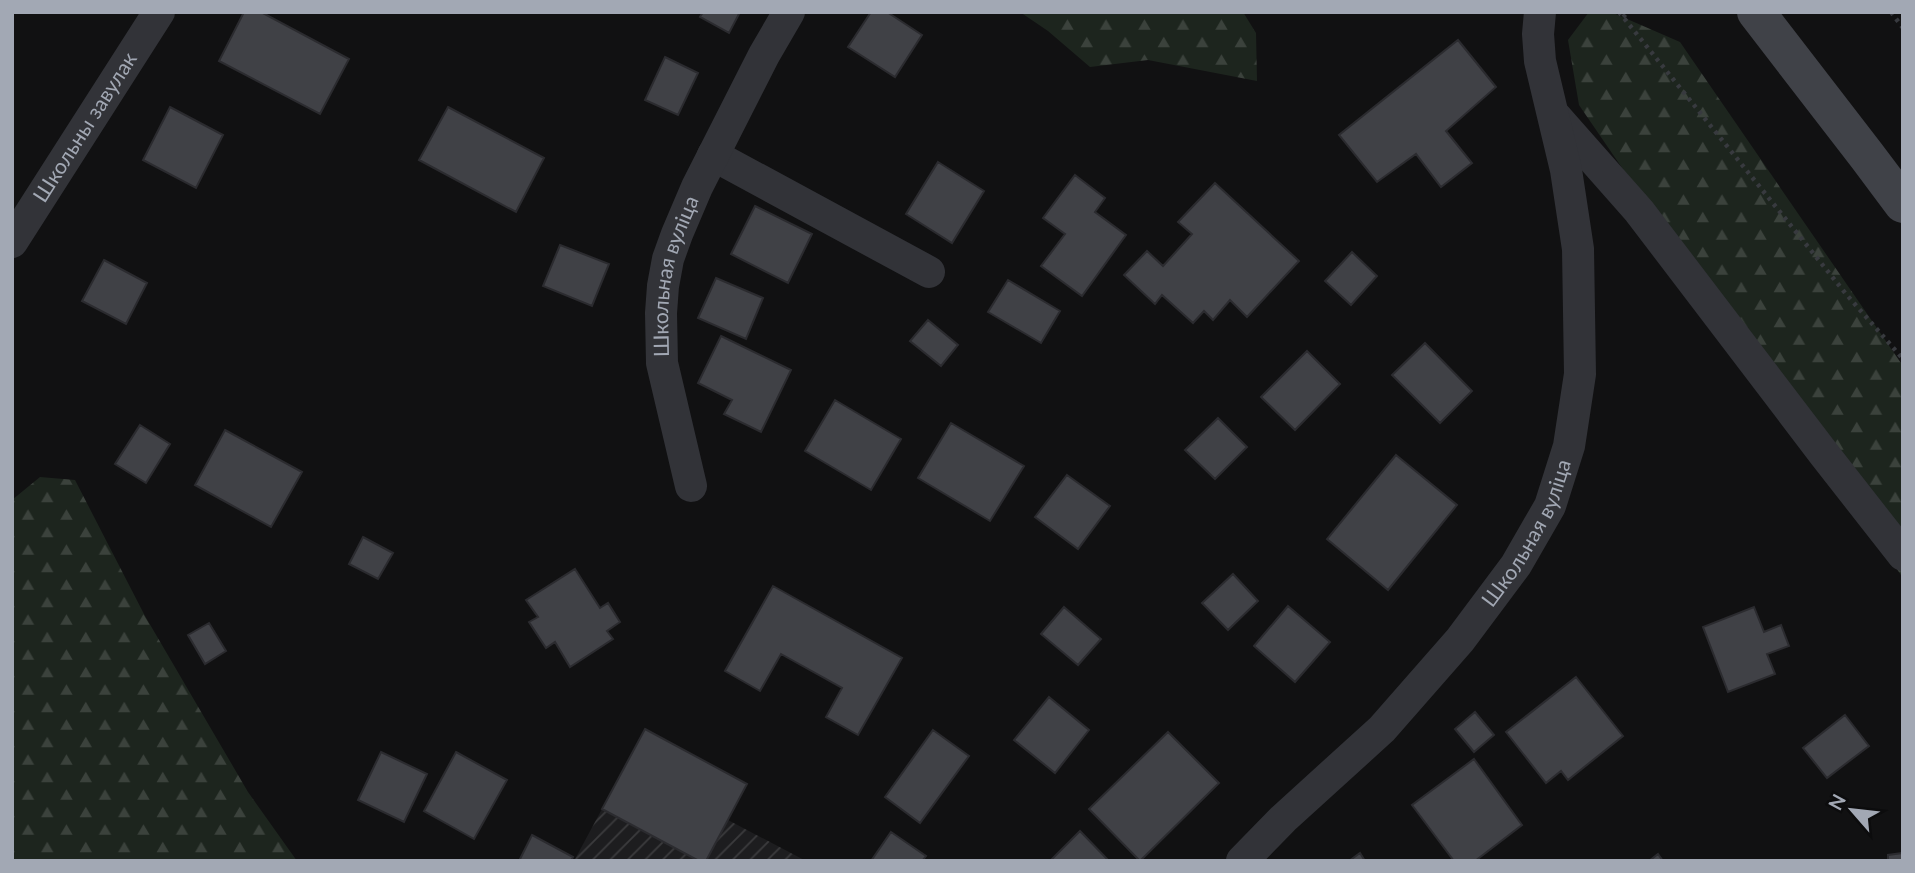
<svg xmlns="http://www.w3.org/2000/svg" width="1915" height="873" font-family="Lato,sans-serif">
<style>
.industrial{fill:url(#industrial-furrows)}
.forest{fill:url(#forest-firs)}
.building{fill:#404146;stroke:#2b2b2f;stroke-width:2}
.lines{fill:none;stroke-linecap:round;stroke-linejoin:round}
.path{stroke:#383a3f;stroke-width:4.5;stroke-dasharray:3.5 5;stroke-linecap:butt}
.minor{stroke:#323338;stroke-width:32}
.secondary{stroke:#404248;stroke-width:38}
.labels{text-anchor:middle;stroke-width:6;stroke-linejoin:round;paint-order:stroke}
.street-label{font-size:21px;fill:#a2a8b4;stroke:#0c0c0d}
</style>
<defs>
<pattern id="industrial-furrows" width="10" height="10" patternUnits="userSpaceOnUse" patternTransform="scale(1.75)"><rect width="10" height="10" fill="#1d1d1f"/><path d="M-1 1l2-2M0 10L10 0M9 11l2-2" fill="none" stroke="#3b3b3d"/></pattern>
<pattern id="forest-firs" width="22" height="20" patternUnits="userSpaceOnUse" patternTransform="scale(1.75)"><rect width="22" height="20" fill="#1d251e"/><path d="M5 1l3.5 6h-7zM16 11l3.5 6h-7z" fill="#3b423c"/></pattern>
</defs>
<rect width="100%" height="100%" fill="#111112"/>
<path class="industrial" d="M645 729 747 784 728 820 806 861H574Z"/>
<path class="forest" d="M1020 12H1243L1256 33 1257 81 1148 60 1090 67 1048 31Z
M1589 12H1611L1680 42 1903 366V578L1579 105 1568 40Z
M40 477 75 480 145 616 248 792 297 861H12V500Z"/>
<path class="building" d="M244 12H261L349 59 320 114 219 61Z
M703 12H740L729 33 700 17Z
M871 12H887L922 35 895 77 848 47Z
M1458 40 1496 87 1446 131 1472 163 1441 187 1416 154 1377 182 1339 135Z
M665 57 698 73 678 115 645 100Z
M170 107 223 135 196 188 143 160Z
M448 107 544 158 516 212 419 160Z
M938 162 984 191 952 243 906 214Z
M1075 175 1105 198 1095 212 1126 235 1082 296 1041 266 1065 234 1043 218Z
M1215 183 1299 261 1247 317 1230 300 1213 320 1204 311 1193 323 1162 295 1155 304 1124 275 1147 251 1163 266 1192 234 1178 222Z
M755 206 812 234 788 283 731 254Z
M560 245 609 264 592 306 543 286Z
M1352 252 1377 276 1351 305 1325 281Z
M104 260 147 283 126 324 82 301Z
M716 278 763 298 746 339 698 318Z
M1008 280 1060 311 1041 343 988 312Z
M928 320 958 345 941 366 910 341Z
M721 336 791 370 761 432 724 414 732 400 698 383Z
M1425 343 1472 391 1440 423 1392 375Z
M1307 351 1340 384 1295 430 1261 397Z
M835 400 901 439 871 490 805 451Z
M1218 418 1247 447 1215 479 1185 450Z
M951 423 1024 466 990 521 918 478Z
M140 425 170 444 146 483 115 464Z
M225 430 302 472 271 527 195 485Z
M1396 455 1457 505 1388 590 1327 539Z
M1067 475 1110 506 1078 549 1035 517Z
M363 537 393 553 378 579 349 564Z
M575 569 600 608 608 603 620 622 607 631 613 639 570 667 555 642 546 648 529 622 538 617 526 600Z
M1233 574 1258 601 1228 630 1202 603Z
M773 586 902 658 858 735 826 717 842 688 781 654 760 691 725 671Z
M1288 606 1330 642 1295 682 1254 646Z
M1064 607 1101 639 1078 665 1041 634Z
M1754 607 1764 632 1781 625 1789 646 1767 654 1775 674 1728 692 1703 627Z
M209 623 226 651 205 664 188 635Z
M1576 677 1623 736 1568 780 1561 771 1546 783 1506 732Z
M1049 697 1089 730 1055 773 1014 740Z
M1475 712 1494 735 1474 752 1455 729Z
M1845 715 1869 746 1827 778 1803 748Z
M645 729 747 784 706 861H699L602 809Z
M933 730 969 756 920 823 885 797Z
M1168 732 1219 783 1140 861 1089 809Z
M381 752 427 774 404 822 358 800Z
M456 752 507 780 474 839 424 811Z
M1474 759 1522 825 1475 861H1454L1412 805Z
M1080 831 1109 861H1050Z
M891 832 926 856 922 861H871Z
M532 835 573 857 571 861H519Z
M1360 853 1365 861H1349Z
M1903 853V861H1888V855Z
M1658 854 1663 861H1649Z"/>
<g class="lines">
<path class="path" d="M1619 12 1846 294 1903 359
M1891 12 1903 28
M1623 17 1628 12"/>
<g class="minor">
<path d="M1556 117 1639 211 1824 454 1903 555"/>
<path d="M713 155 929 272"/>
<path id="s1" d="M12 242 159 12"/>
<path id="s2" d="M691 486 662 363 661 313 663 286 668 259 677 234 697 187 764 55 789 12"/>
<path id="s3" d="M1242 861 1283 819 1382 729 1460 640 1516 565 1550 506 1569 446 1580 374 1578 249 1566 170 1540 61 1538 34 1540 12"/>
</g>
<path class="secondary" d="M1756 12 1867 156 1903 204"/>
</g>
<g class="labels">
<g class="street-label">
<text dy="7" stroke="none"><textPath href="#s1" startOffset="136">Школьны завулак</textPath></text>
<text dy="7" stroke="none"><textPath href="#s2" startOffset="215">Школьная вуліца</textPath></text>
<text dy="7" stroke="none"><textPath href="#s3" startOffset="438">Школьная вуліца</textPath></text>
</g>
</g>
<rect width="1915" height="873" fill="none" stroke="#a2a8b4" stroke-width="28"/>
<g transform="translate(1852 810) rotate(298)" stroke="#0c0c0d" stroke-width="5" paint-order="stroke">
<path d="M0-5L12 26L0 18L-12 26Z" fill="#a2a8b4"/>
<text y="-10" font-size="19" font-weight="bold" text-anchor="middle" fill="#a2a8b4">N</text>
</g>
</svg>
